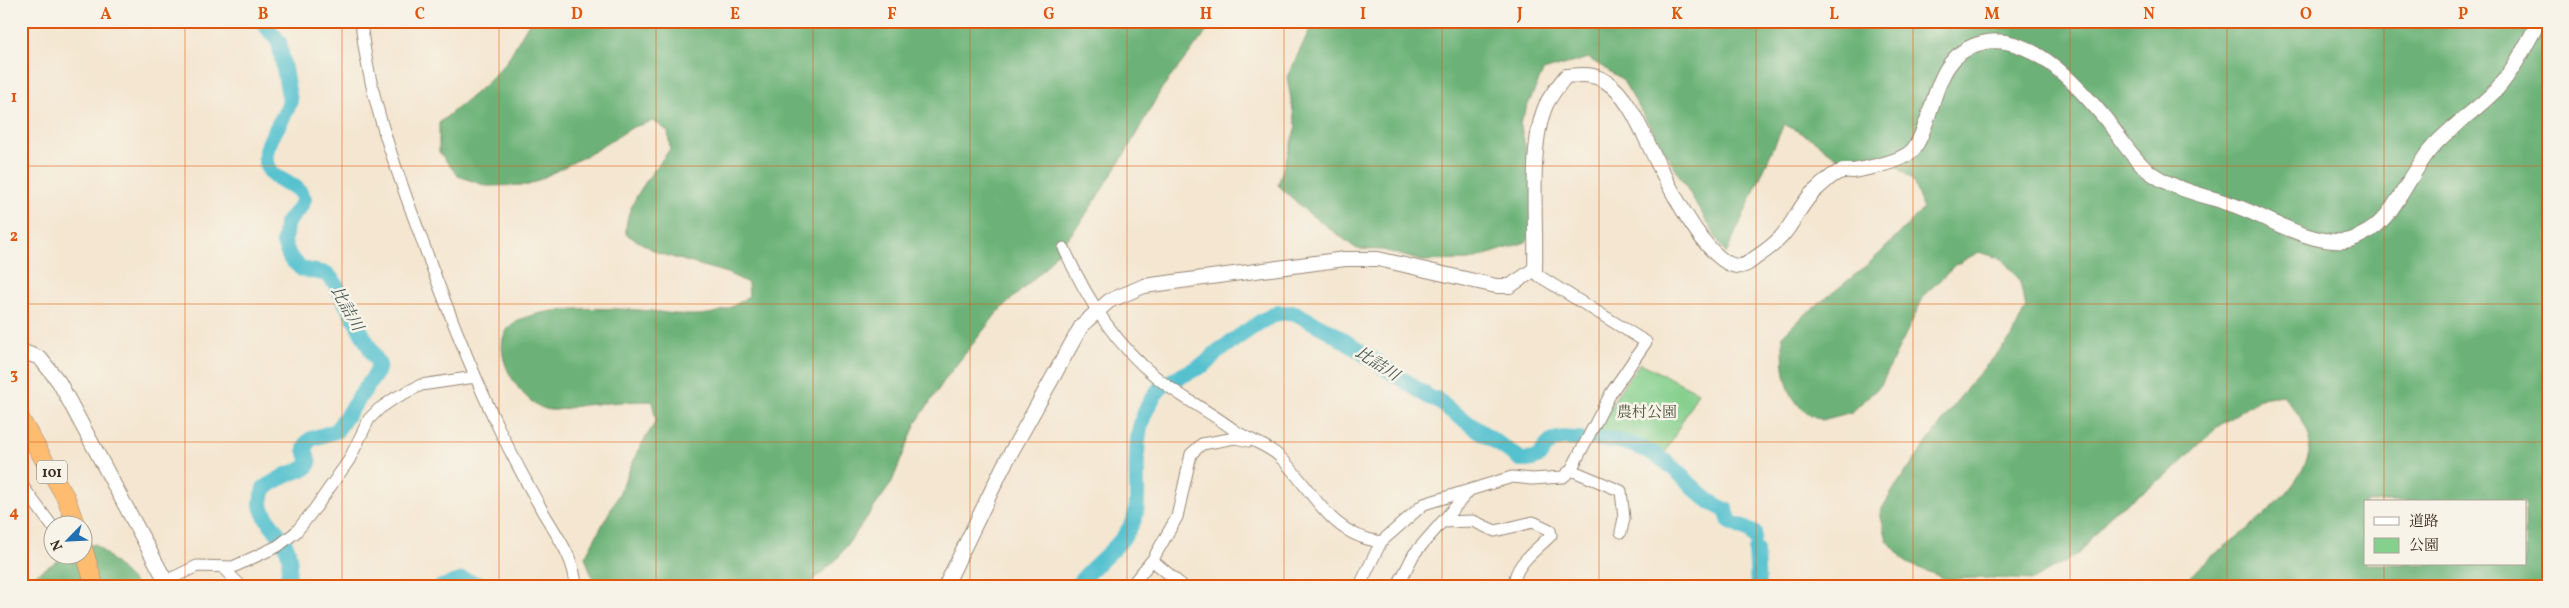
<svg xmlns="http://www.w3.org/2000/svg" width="2569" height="608" font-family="Vollkorn,'Noto Serif JP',serif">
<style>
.green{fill:#85d08d;stroke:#607d56}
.forest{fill:#6cb278;stroke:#546e4b;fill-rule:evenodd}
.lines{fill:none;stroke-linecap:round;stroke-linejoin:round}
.stream{stroke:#55c1cf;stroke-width:2.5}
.river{stroke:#55c1cf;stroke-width:16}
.minor-casing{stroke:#988877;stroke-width:13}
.tertiary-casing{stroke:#988877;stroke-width:16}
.trunk-casing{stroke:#988877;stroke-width:19}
.minor{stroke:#fff;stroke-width:11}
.tertiary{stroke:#fff;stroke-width:14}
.trunk{stroke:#fdbc70;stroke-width:18}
.grid{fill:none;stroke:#df570d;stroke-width:1;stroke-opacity:0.55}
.labels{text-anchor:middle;stroke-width:5;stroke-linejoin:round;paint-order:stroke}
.shield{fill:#f7f3e8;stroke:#73665b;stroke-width:1}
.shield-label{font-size:14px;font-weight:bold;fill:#3b2a1e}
.park-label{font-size:15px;fill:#4e543a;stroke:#f7f3e8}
.water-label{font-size:16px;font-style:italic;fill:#435753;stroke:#f7f3e8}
.neatline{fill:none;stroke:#df570d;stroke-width:2}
.grid-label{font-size:16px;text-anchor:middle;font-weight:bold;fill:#df570d}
</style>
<rect width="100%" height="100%" fill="#f7f3e8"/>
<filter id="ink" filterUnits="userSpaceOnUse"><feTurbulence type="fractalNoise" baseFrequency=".02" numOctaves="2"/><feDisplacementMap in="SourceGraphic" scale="10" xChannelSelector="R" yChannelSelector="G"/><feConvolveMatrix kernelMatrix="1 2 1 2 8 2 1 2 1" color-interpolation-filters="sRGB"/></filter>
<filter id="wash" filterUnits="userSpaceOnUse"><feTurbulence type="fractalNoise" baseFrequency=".0096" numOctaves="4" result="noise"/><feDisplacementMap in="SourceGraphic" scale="20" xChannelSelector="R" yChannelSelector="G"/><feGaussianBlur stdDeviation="1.12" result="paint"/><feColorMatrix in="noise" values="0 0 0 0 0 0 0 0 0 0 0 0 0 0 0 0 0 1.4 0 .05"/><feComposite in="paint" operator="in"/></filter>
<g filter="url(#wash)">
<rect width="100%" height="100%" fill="#f4e6d0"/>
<path class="green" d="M1640 363 1698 392 1663 457 1618 437 1595 434 1619 392Z"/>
<path class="forest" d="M530 21H712L736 26 747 21H1215L1162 88 1126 152 1083 219 1044 269 997 313 946 378 916 423 891 484 837 559 806 587H596L585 557 619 494 637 452 656 421 652 401C630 401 606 403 584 405 574 406 560 411 550 410 519 406 479 338 519 320 551 305 615 308 651 311 669 313 690 317 708 314 724 312 736 305 749 296L748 283 727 273 658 253 626 234C624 204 653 173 670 149L668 131 653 121 633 127 593 152 529 185 487 186 458 176 439 152V123L485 85 507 61Z
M1314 21H2548V587H2181C2189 579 2196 569 2205 562 2238 535 2307 491 2310 445 2311 428 2293 407 2283 395L2260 398 2217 427 2167 476 2113 512 2080 553 2032 580 1991 578 1946 579 1907 563 1887 540 1880 512 1895 487 1968 386 2012 337 2026 307 2019 279 2002 259 1979 252 1957 264 1925 294 1881 385 1852 412 1822 420C1817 417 1809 415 1805 411 1782 393 1783 361 1783 335 1805 313 1828 297 1851 278 1878 257 1901 233 1923 208L1912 179 1892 163 1863 165 1838 158 1812 139 1784 124 1726 254 1622 79 1588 58 1543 71 1520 123 1536 194 1535 229 1526 242 1470 260 1422 261 1383 250 1357 249 1306 211 1278 185 1296 127 1287 77ZM2365 502H2525V564H2365Z
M96 544 139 587H21V584L65 556H82L83 547Z"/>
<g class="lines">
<path class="stream" d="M1958 587 1967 584 1979 587"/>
<path class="river" d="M262 21 279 42 290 101C285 122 250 155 274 175 287 186 296 182 304 199L301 206 286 224 284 243 290 258 302 269 327 274 335 283 379 365 377 372 336 431 311 439 307 443 305 449 309 463 306 468 286 475 264 488C263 493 261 499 261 504 262 520 285 535 289 555 291 566 287 576 287 587
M1173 380 1205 364 1217 352 1260 322 1278 313H1295L1331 332 1432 399H1437L1448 409 1522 460C1542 461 1540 451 1551 442 1560 436 1569 439 1579 439
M1596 439C1618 438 1648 448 1666 462 1687 478 1700 500 1726 510L1730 522 1754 533V537
M1756 550 1758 587
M441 587 463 580 489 587
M1076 587C1095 561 1122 549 1135 517 1138 506 1137 493 1137 482 1136 444 1136 414 1163 385"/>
</g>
</g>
<g filter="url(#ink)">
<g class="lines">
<defs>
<path id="minor" d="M361 21C368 94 394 164 419 232 444 301 470 369 502 435 515 461 529 487 543 512 557 536 575 559 576 587
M1064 248C1085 296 1115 344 1156 377 1180 397 1209 411 1234 430 1248 440 1268 445 1280 457 1314 490 1328 535 1381 542L1424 504 1512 477 1532 479 1563 477 1571 470 1611 393 1646 342 1539 276 1535 269
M1571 470 1621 491 1624 518 1621 532
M21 484 52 526
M1442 522 1473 521 1495 531 1533 522 1550 530 1551 535C1538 549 1511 566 1515 587
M1152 560 1184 587
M222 567 242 587
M166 581 197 566 233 567 278 546 296 532 316 507 349 460 369 419 379 409 395 398 421 385 475 377
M1130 587 1153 559 1177 517 1191 454 1202 444 1235 438 1249 441
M1359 587 1381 542
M1397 587 1414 554 1469 491"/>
<path id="tertiary" d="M21 351 40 358 59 382 169 587
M945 587 1003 467 1082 325 1109 301 1144 286 1345 259H1378L1496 286H1510L1535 269C1537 224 1528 145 1546 105 1551 94 1559 85 1566 76 1581 75 1591 73 1605 81 1629 95 1644 136 1656 160 1669 186 1707 263 1737 266 1744 267 1749 263 1755 258 1764 252 1774 245 1781 237 1795 222 1802 200 1818 188 1824 183 1832 174 1840 172 1844 170 1849 171 1853 171 1869 168 1907 161 1915 147 1937 113 1932 55 1982 43 2029 31 2077 85 2104 117 2118 134 2129 155 2147 170 2175 192 2209 195 2241 208 2272 220 2310 244 2344 241 2351 241 2362 235 2369 231 2395 215 2410 174 2430 150 2449 127 2475 112 2496 90 2514 70 2526 45 2539 21"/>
<path id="trunk" d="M21 420 66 498 76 526
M82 544 95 587"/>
</defs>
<use href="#minor" class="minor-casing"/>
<use href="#tertiary" class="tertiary-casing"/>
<use href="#trunk" class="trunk-casing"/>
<use href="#minor" class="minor"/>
<use href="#tertiary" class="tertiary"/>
<use href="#trunk" class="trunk"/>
</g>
</g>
<path class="grid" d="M185 21V587M342 21V587M499 21V587M656 21V587M813 21V587M970 21V587M1127 21V587M1284 21V587M1442 21V587M1599 21V587M1756 21V587M1913 21V587M2070 21V587M2227 21V587M2384 21V502M21 166H2548M21 304H2548M21 442H2548M2384 564V587"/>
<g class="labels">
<rect class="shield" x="37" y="460.5" width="30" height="23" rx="4"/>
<g class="shield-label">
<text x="52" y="477">101</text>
</g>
<g class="park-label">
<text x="1647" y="417">農村公園</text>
</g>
<g class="water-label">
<text transform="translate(348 308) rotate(61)" y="6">比詰川</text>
<text transform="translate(1378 363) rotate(33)" y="6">比詰川</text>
</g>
</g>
<rect width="2569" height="608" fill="none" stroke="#f7f3e8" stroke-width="55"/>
<rect x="2364" y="500" width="162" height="65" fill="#f7f3e8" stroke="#aca397"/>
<rect x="2374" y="517" width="25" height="8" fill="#ffffff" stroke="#aca397"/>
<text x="2409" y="526" font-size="15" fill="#3b2a1e">道路</text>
<rect x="2374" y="538" width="25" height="15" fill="#85d08d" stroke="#aca397"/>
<text x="2409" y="550" font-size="15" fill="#3b2a1e">公園</text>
<g transform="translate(68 540) rotate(246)"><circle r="24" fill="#f7f3e8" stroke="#aca397"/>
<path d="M0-4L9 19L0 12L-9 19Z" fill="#1f6fb2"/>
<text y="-8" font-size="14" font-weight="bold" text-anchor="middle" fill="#3b2a1e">N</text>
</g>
<rect x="28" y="28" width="2514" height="552" class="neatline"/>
<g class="grid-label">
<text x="106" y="19">A</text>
<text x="263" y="19">B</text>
<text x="420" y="19">C</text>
<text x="577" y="19">D</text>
<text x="735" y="19">E</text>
<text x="892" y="19">F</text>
<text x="1049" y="19">G</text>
<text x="1206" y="19">H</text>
<text x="1363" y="19">I</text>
<text x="1520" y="19">J</text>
<text x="1677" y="19">K</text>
<text x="1834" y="19">L</text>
<text x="1992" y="19">M</text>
<text x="2149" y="19">N</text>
<text x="2306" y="19">O</text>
<text x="2463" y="19">P</text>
<text x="14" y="102">1</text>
<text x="14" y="241">2</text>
<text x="14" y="379">3</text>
<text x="14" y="517">4</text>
</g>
</svg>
